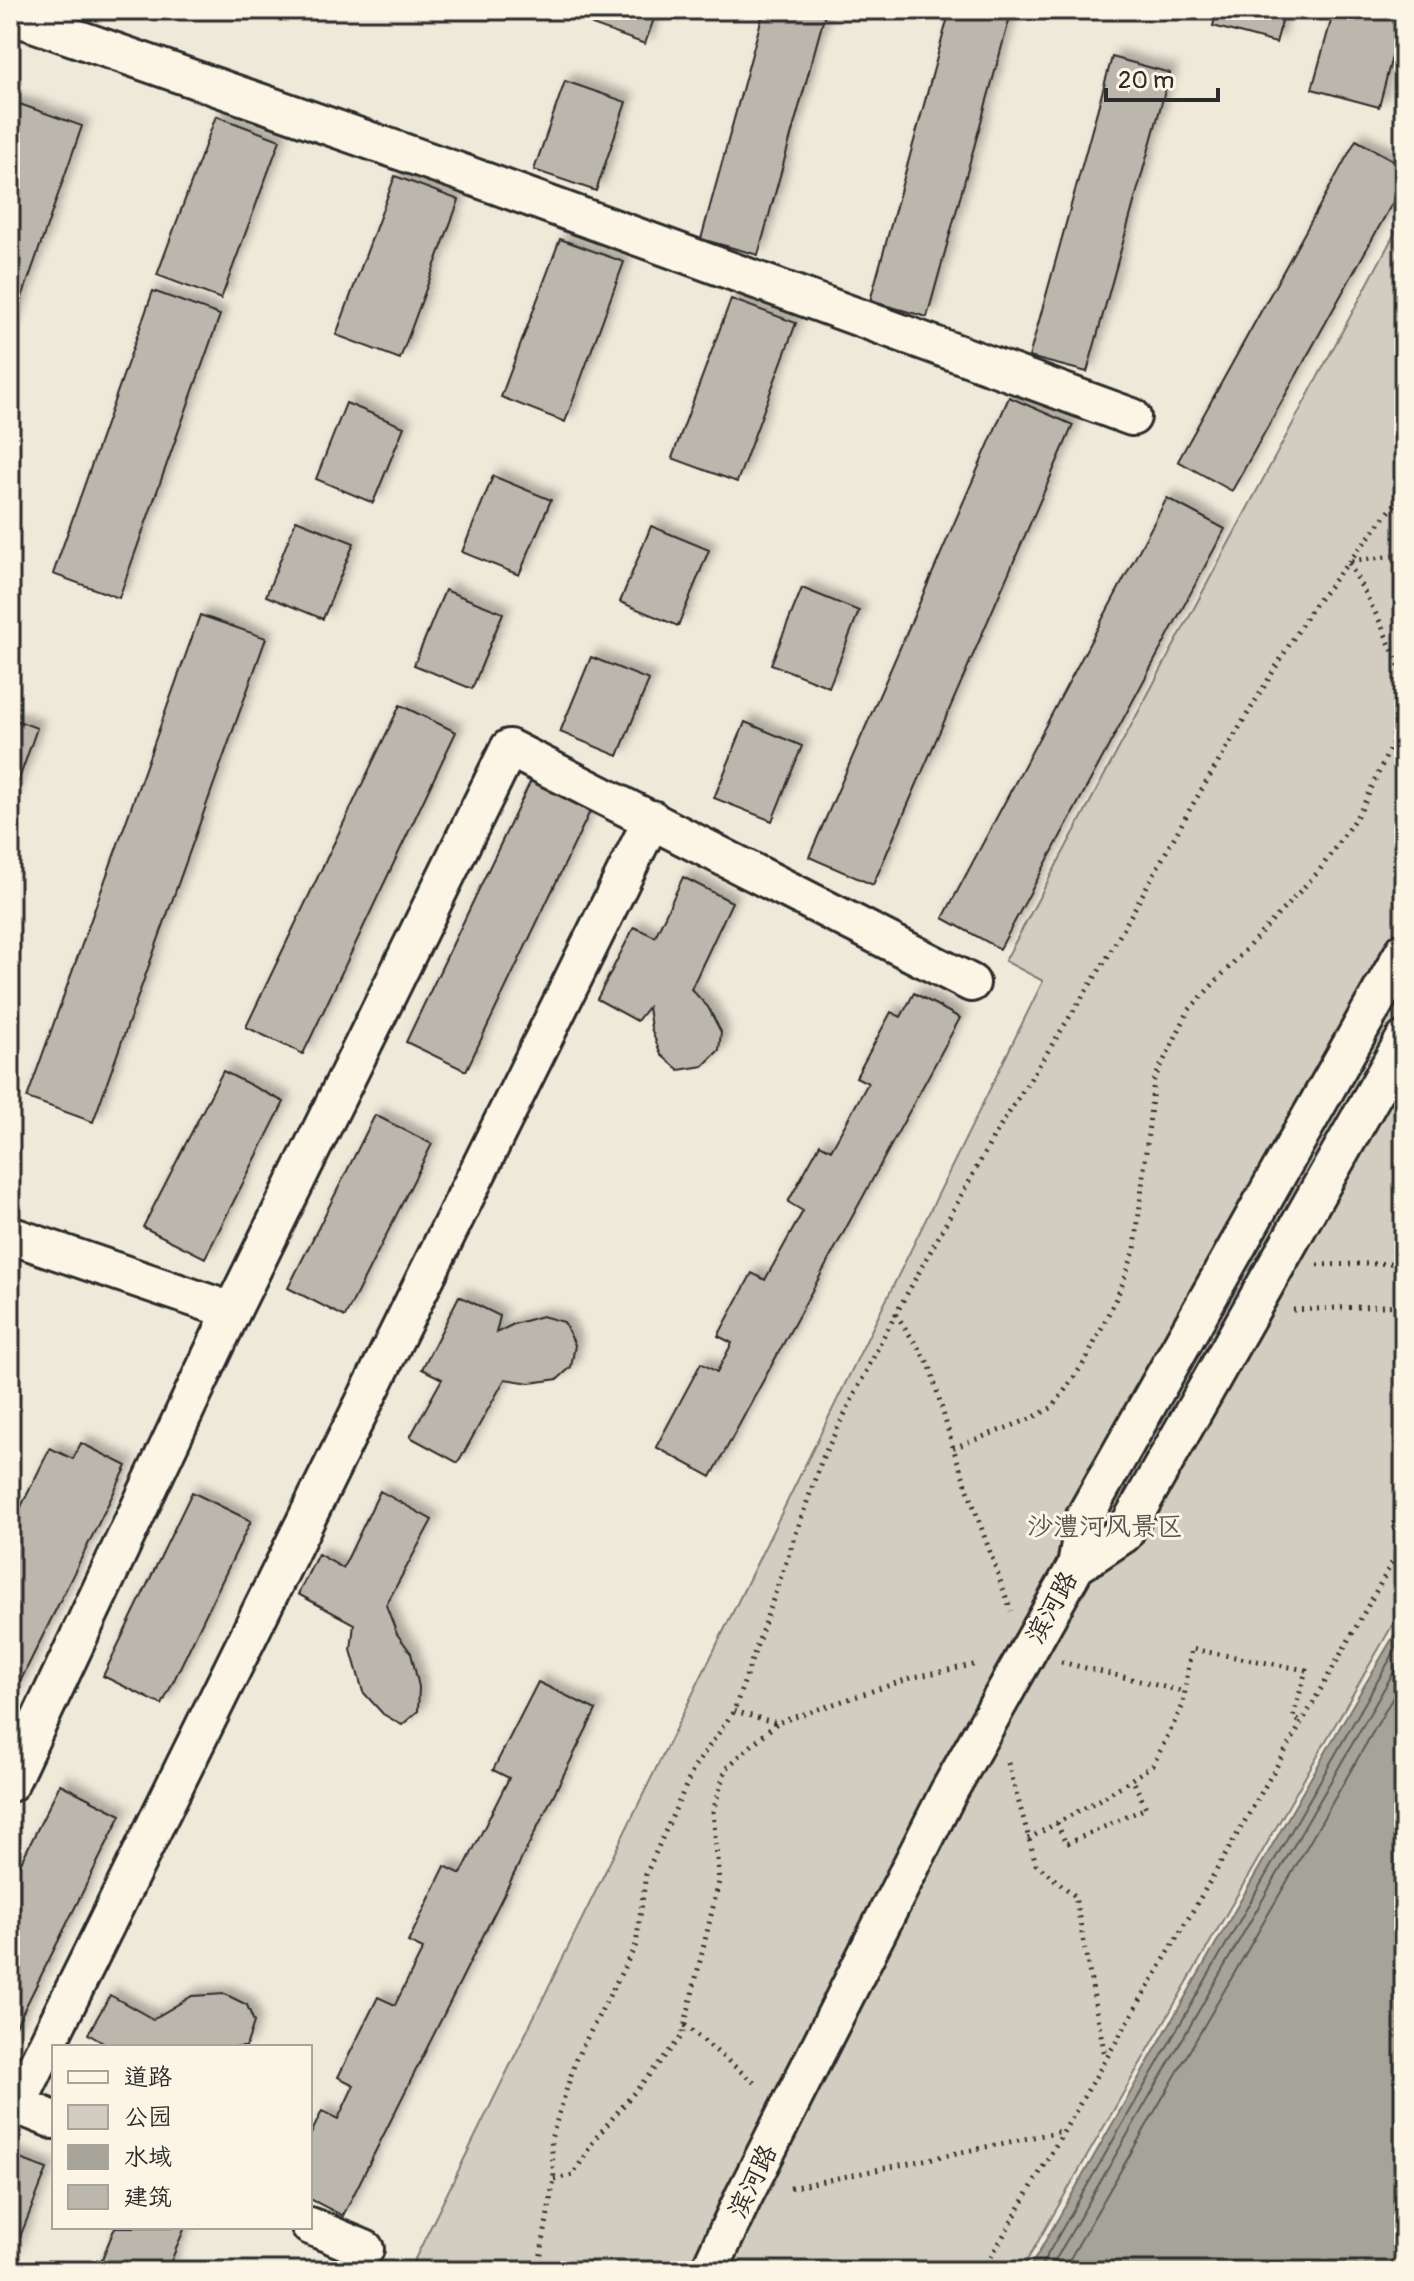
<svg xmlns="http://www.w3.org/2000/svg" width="1414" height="2281" font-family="Pangolin,'LXGW WenKai TC',sans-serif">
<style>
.green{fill:#d2cdc0;stroke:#7e7c76;stroke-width:2}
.water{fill:#a6a399;stroke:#75736d;stroke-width:2}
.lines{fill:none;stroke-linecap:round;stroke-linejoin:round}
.shore{stroke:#5c5b57;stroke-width:2}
.building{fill:#bcb7ac;stroke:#2b2b2b;stroke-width:2;filter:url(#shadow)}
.street-casing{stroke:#2b2b2b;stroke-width:42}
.path{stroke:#2b2b2b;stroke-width:5;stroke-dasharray:2 6;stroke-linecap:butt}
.street{stroke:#fcf5e5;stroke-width:36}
.labels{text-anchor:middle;stroke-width:6;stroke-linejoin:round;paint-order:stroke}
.park-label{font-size:26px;fill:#555450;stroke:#fcf5e5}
.street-label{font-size:26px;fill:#2b2b2b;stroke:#fcf5e5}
</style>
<defs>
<filter id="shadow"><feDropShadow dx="7" dy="-7" stdDeviation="4" flood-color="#0004"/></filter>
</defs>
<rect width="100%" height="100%" fill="#efe9da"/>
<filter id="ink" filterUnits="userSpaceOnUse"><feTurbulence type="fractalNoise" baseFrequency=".0125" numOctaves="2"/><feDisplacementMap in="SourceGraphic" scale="16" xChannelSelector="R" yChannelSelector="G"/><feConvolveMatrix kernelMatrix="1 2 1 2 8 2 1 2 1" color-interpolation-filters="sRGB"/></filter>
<g filter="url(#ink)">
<path class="green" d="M1404 216V1605L1021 2271H409L1043 981 1005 961Z"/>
<path class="water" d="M1404 1619V2271H1028L1351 1708Z"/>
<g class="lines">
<path class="shore" d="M1038 2271 1404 1635
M1049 2271 1404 1654
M1063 2271 1404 1678"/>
</g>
<path class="building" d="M597 10H657L645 44 592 25Z
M764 10H826L758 255 701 239Z
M950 10H986L1010 17 927 317 870 301Z
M1217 10H1285L1276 43 1213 26Z
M1334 10H1404L1379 107 1312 89Z
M1112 57 1170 73 1087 372 1029 357Z
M565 81 626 102 596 191 534 170Z
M11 101 82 126 10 332V104Z
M216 116 280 140 221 299 157 275Z
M1356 140 1404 166V182L1232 491 1178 461Z
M395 176 459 200 400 359 336 335Z
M560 239 624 262 565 422 501 397Z
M153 291 220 315 119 598 53 574Z
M731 299 796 323 737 482 672 458Z
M1009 397 1073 425 873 885 809 857Z
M346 403 404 427 373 503 316 479Z
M493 476 551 500 519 575 462 552Z
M1167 498 1225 529 1000 949 943 918Z
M296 520 354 543 323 619 266 596Z
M651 526 709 550 678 626 620 602Z
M802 588 859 611 829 687 771 664Z
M445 590 503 613 472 689 414 665Z
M200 615 266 638 93 1122 27 1098Z
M591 657 649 680 618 756 560 732Z
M400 705 456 732 303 1054 246 1027Z
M10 718 37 728 10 805Z
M745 722 802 746 772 821 714 798Z
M534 774 594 803 466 1071 406 1042Z
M683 877 732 902 691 989 708 1007 721 1032 719 1050 703 1066 679 1070 661 1055 651 1028 648 1007 637 1021 597 999 634 927 655 937Z
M914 993 960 1018 711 1477 656 1447 701 1363 717 1372 732 1343 718 1336 752 1273 765 1280 803 1211 788 1202 820 1144 831 1150 868 1083 856 1077 891 1012 901 1017Z
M223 1071 284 1102 205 1258 143 1227Z
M375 1115 432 1144 345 1317 288 1288Z
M459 1296 500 1316 496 1333 514 1324 542 1316 564 1322 575 1345 571 1367 558 1379 530 1383 505 1379 458 1463 410 1437 442 1379 422 1369Z
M81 1443 127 1466 10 1702V1529L50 1448 73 1459Z
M380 1491 432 1520 386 1605 397 1634 411 1653 419 1687 418 1711 402 1725 383 1714 363 1692 351 1650 354 1624 298 1594 318 1554 343 1568Z
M192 1492 251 1521 162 1705 103 1676Z
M538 1682 596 1710 343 2216 310 2199V2136L322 2111 338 2119 354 2085 338 2077 378 1997 395 2005 423 1949 408 1942 445 1866 461 1874 509 1778 493 1770Z
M60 1784 121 1815 11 2036 10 1884Z
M225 1994 247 2005 254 2022 246 2047H110L88 2034 110 1995 153 2019 192 1996Z
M10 2155 47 2169 10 2262Z
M115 2227H185L167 2271H97Z"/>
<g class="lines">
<defs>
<path id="street" d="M10 15 457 171 1132 417
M10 1235 232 1311 10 1783
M232 1311 509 748 971 983
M1076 1566 1124 1534 1404 1040
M10 2102 17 2105 652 819
M17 2105 54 2120
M310 2226 365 2249
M709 2271 743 2198 949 1791 1076 1566 1085 1516 1404 951"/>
</defs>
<use href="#street" class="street-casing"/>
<path class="path" d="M1392 744 1404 759
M1317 1265 1404 1263
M1293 1310 1404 1305
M896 1314 930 1366 953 1448 1011 1611
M953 1448 1030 1419 1053 1407 1086 1360 1120 1290 1135 1249 1154 1080 1189 1010 1319 871 1361 810 1392 744 1401 670 1379 620 1348 561 1404 555
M1061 1662 1185 1692
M734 1711 777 1723 914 1677 978 1664
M1008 1763 1036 1864 1075 1896 1105 2056
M1057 1823 1066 1844 1146 1808 1132 1778
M1028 1839 1106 1796 1153 1765 1183 1705 1191 1649 1306 1670 1293 1718 1303 1723
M685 2025 758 2086
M554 2179 573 2175 594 2140 682 2036 719 1882 713 1811 726 1768 777 1723
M790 2188 1062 2131
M538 2271 554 2179 551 2139 576 2059 636 1945 646 1874 694 1768 734 1711 822 1459 887 1330 993 1138 1107 958 1190 809 1311 609 1404 493
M983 2271C1123 2027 1268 1787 1404 1541"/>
<use href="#street" class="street"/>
</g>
</g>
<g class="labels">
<g class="park-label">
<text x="1105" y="1535">沙澧河风景区</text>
</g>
<g class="street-label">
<text transform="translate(1051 1607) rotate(-61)" y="9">滨河路</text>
<text transform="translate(752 2181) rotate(-64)" y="9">滨河路</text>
</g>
</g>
<rect width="1414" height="2281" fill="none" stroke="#fcf5e5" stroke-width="40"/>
<rect x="20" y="20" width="1374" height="2241" fill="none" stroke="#2b2b2b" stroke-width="3" filter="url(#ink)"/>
<rect x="52" y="2045" width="260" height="184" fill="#fcf5e5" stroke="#a8a49b" stroke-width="2"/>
<rect x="68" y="2071" width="40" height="12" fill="#fcf5e5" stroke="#a8a49b" stroke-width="2"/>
<text x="124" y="2085" font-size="24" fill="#2b2b2b">道路</text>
<rect x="68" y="2105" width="40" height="24" fill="#d2cdc0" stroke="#a8a49b" stroke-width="2"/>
<text x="124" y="2125" font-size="24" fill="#2b2b2b">公园</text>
<rect x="68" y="2145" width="40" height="24" fill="#a6a399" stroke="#a8a49b" stroke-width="2"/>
<text x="124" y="2165" font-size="24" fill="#2b2b2b">水域</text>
<rect x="68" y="2185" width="40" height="24" fill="#bcb7ac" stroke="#a8a49b" stroke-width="2"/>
<text x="124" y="2205" font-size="24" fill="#2b2b2b">建筑</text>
<path d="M1106 88v12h112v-12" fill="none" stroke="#2b2b2b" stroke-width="4"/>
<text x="1118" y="88" font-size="24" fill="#2b2b2b" stroke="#fcf5e5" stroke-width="6" paint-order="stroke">20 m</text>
</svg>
